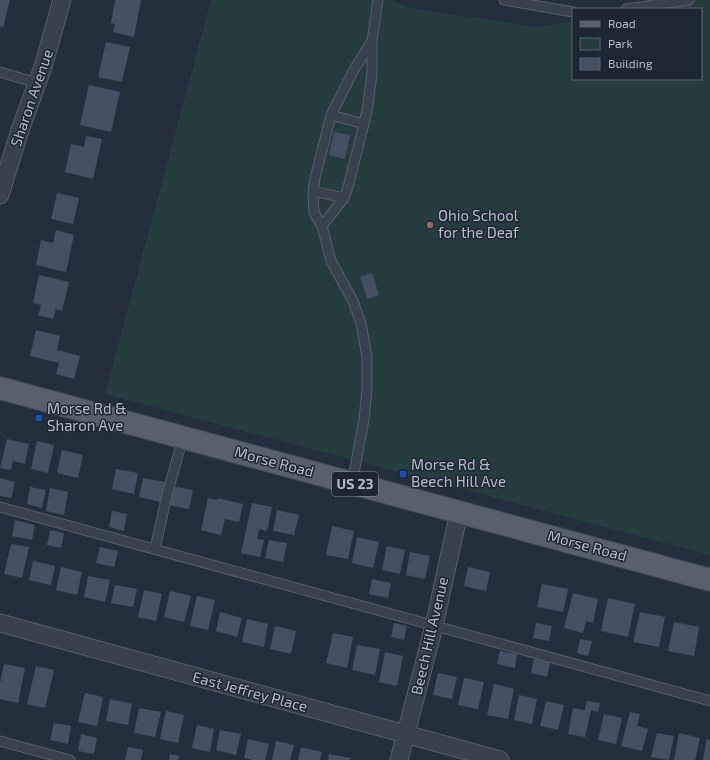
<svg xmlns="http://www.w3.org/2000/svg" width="710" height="760" font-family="'Exo 2',sans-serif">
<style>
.green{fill:#263c3f}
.building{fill:#455162}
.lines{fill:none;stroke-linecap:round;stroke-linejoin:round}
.lane-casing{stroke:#565f6c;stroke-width:11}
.street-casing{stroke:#565f6c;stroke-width:19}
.primary-casing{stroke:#414a57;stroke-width:24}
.lane{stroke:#38414e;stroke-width:9}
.street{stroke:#38414e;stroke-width:17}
.primary{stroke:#56606e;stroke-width:22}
.education-dot{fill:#8d6e63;stroke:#1d2633;stroke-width:1.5}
.transit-dot{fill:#1a4fb4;stroke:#1d2633;stroke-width:1.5}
.labels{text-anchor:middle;stroke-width:3;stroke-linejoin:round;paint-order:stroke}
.shield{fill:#1d2633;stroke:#878f9c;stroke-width:1}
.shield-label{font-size:14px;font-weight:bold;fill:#b4bcc9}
.street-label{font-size:15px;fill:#b4bcc9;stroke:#1d2633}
.poi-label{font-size:15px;fill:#b4bcc9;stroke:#1d2633;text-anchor:start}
</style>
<rect width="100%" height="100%" fill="#242f3e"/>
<path class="green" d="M211 0H390L410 8 539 27 573 21V79H701V9H639L689 0H710V555L105 394Z"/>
<path class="building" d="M0 0H10L3 27 0 26Z
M115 0H141L134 37 113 32 115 24 111 23Z
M106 42 130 47 122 82 98 77Z
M89 85 120 92 111 132 80 125Z
M334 132 350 135 345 159 329 155Z
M86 136 102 139 93 179 65 172 71 144 84 147Z
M57 193 79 198 73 224 51 219Z
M56 230 74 235 66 272 36 265 41 240 53 243Z
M372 273 379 295 367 299 360 277Z
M39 275 69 282 62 311 56 309 53 319 38 315 41 305 33 303Z
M36 330 60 336 57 350 80 356 74 379 56 374 59 363 30 356Z
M7 439 29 444 25 464 13 461 11 470 0 468Z
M37 441 54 445 48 473 31 469Z
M62 450 83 455 78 478 57 473Z
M116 469 138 473 134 494 112 489Z
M0 478 15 482 11 498 0 496Z
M143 478 165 482 161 502 139 497Z
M171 486 193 490 189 509 167 505Z
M30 487 46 490 42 508 27 504Z
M50 488 68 492 64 515 46 511Z
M208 498 217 500 218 498 243 504 239 522 225 519 221 535 201 530Z
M252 503 272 507 267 531 259 529 257 539 264 540 260 557 241 553Z
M277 510 299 515 294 535 273 531Z
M112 511 127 514 124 531 109 527Z
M15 520 35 525 32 540 12 536Z
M332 526 354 531 348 559 326 555Z
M50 530 64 533 61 548 47 545Z
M357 537 379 542 373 568 352 563Z
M269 540 287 543 283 562 265 558Z
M11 544 29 547 22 578 4 574Z
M387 546 405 550 400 574 382 570Z
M100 547 118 551 114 567 96 563Z
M410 552 430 556 425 579 406 575Z
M33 561 55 566 51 585 29 580Z
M61 567 82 572 77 595 56 590Z
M468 567 490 572 486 591 464 586Z
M88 576 110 580 105 602 84 597Z
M372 579 391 583 388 598 369 594Z
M542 584 568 589 563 612 537 607Z
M115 585 137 589 133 607 111 603Z
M144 590 162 594 156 621 138 617Z
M170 591 191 596 184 622 164 617Z
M573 593 598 599 593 623 586 621 583 633 564 628Z
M197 596 215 600 208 630 190 626Z
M608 598 635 604 628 637 601 631Z
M220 612 242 618 237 637 216 631Z
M640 612 665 617 659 647 633 642Z
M247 619 268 624 264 647 242 642Z
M674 622 699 627 694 656 668 651Z
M394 623 407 626 404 640 391 637Z
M536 623 552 626 549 641 533 638Z
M275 626 296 631 291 654 270 649Z
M333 633 353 637 347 668 326 663Z
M580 639 592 641 588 656 577 653Z
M357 645 380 649 375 675 352 670Z
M500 651 517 654 515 668 497 664Z
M385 652 403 656 397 686 379 682Z
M534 659 550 662 547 677 531 673Z
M4 664 25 668 18 703 0 699V683Z
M36 666 54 670 45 708 27 704Z
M438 673 457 677 452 699 433 695Z
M464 678 484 682 478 709 458 705Z
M494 684 514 689 508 719 487 715Z
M85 693 103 697 97 726 78 722Z
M519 695 537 699 532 724 514 720Z
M110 699 132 704 128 725 106 721Z
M546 701 564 705 558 730 540 726Z
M587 701 600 703 598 712 591 710 585 737 568 734 573 708 585 710Z
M139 708 161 712 155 737 134 733Z
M166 711 184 715 178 743 160 739Z
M630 712 640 714 637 726 648 729 642 751 621 746Z
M604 714 622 718 616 744 598 740Z
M54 723 71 726 68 744 50 740Z
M197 725 214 729 210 752 192 748Z
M220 730 241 734 236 755 216 750Z
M657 733 674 736 669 760 651 757Z
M679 733 700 738 695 760H674Z
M81 734 97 738 94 754 78 751Z
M248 739 269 744 265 760H252L244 758Z
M707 739 710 740V760H703Z
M276 741 294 745 290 760H272Z
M128 747 143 750 141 760H125Z
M301 747 322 752 320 760H298Z
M170 754 179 756 178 760H169Z
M329 754 351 758 350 760H328Z"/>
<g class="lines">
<defs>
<path id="lane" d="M504 0 573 12
M626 9 689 0
M0 72 37 83
M331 115 364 124
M313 191 344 198
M322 226 344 198 348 187 364 124 367 111 372 74V41L378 0
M352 484 364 419 367 389V357L361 323 353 301 331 261 322 226 314 213 313 191 315 178 331 115 355 68 372 41
M0 507 710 701
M155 549 168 491 183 438
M0 741 70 760"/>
<path id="street" d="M0 195 20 130 43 67 62 0
M0 623 500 760
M399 760 434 626 459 512"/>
<path id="primary" d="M0 388 710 580"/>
</defs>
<use href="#lane" class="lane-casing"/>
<use href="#street" class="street-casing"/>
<use href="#primary" class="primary-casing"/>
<use href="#lane" class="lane"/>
<use href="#street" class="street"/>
<use href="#primary" class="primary"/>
</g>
<circle class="education-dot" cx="430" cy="225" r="4"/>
<g class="transit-dot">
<rect x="35" y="414" width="8" height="8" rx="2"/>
<rect x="399" y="470" width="8" height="8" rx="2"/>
</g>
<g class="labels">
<rect class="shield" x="332" y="472" width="46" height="24" rx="3"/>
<g class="shield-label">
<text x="355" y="489">US 23</text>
</g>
<g class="street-label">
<text transform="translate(32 98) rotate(-71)" y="5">Sharon Avenue</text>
<text transform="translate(274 462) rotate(15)" y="5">Morse Road</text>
<text transform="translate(587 546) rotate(15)" y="5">Morse Road</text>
<text transform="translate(430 636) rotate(-77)" y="5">Beech Hill Avenue</text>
<text transform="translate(250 692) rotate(15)" y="5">East Jeffrey Place</text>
</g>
<g class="poi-label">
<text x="438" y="221">Ohio School<tspan x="438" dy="17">for the Deaf</tspan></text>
<text x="47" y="414">Morse Rd &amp;<tspan x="47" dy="17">Sharon Ave</tspan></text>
<text x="411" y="470">Morse Rd &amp;<tspan x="411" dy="17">Beech Hill Ave</tspan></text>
</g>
</g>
<rect x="572" y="8" width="130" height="72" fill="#1d2633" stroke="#59626f"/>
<rect x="580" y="21" width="20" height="6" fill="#56606e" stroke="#59626f"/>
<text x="608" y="28" font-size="12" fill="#b4bcc9">Road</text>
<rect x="580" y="38" width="20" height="12" fill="#263c3f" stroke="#59626f"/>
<text x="608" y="48" font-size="12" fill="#b4bcc9">Park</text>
<rect x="580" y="58" width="20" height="12" fill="#455162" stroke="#59626f"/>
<text x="608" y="68" font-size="12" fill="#b4bcc9">Building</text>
</svg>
